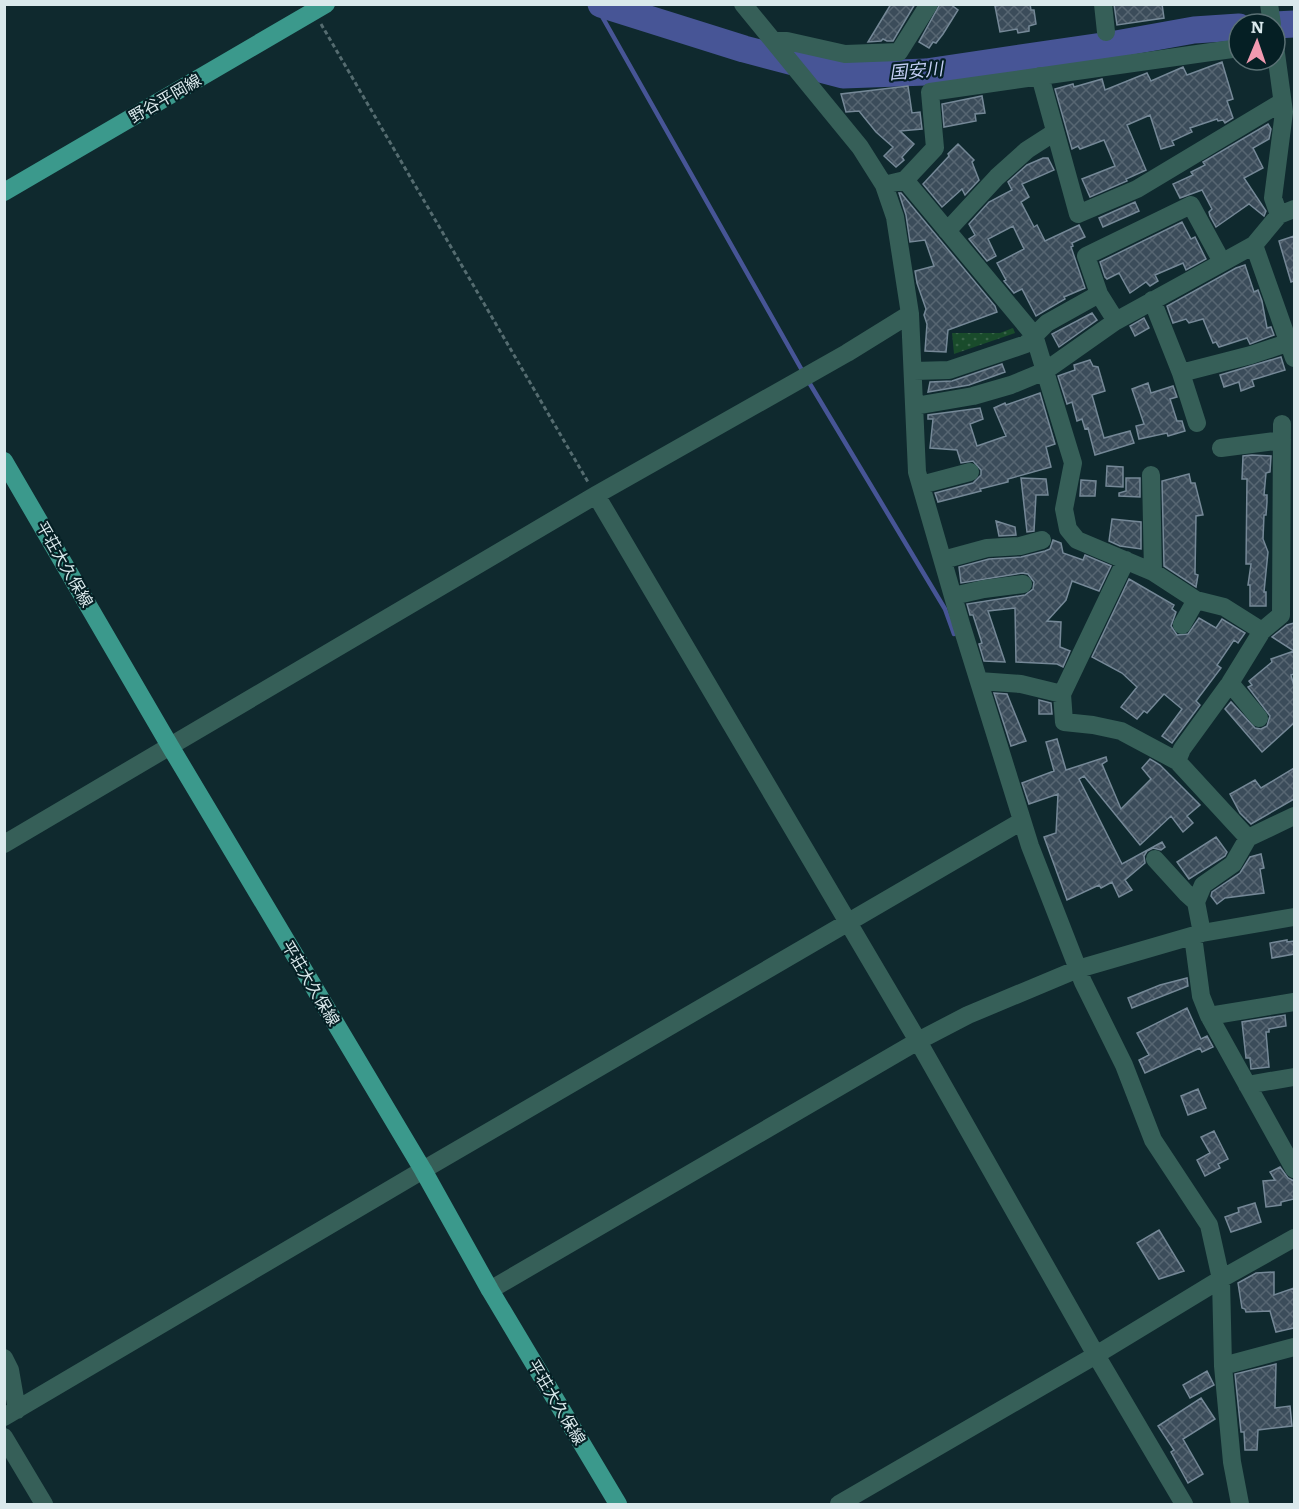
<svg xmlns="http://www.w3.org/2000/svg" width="1299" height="1509" font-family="Literata,'Noto Sans JP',serif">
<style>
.park{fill:url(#park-dots)}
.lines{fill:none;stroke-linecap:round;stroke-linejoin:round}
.stream{stroke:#475596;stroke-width:4.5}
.river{stroke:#475596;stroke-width:27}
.building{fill:url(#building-cross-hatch);stroke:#758897;stroke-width:1.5}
.path{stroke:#556c70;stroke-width:3;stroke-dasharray:4.5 3;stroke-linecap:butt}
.minor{stroke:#365f58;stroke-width:18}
.major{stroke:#3b998c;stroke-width:18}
.labels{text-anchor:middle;stroke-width:4.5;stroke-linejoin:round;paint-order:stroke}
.street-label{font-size:16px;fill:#dae9ec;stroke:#051f24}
.water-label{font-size:18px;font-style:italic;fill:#c3cef4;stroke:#051f24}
</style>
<defs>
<pattern id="park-dots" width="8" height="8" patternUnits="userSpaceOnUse" patternTransform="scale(1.5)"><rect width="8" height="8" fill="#194b2b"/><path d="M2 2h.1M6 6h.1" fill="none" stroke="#3a654a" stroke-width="1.8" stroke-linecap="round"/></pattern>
<pattern id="building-cross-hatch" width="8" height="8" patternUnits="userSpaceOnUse" patternTransform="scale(1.5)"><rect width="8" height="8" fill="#3b4c5a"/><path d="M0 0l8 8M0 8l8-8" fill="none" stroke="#576672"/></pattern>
</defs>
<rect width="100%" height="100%" fill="#0f292e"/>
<path class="park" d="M1013 328 1015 333 954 354 952 333H1000Z"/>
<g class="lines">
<path class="stream" d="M595 4 803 372
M807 379 945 609 954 634"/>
<path class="river" d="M601 4 744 49 843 75 926 72 1116 44 1194 30 1239 27
M1275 25 1294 24"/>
</g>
<path class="building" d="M891 4H915L893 41H887L883 39 881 41 868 42Z
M940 4H950L958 10 943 34 936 43 933 42 929 48 919 42Z
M1006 4H1030L1031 10H1034L1036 24 1029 26V31L1018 33 1017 29 1000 32 995 6Z
M1114 4H1162L1164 18 1117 25Z
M1222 62 1233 99 1227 101 1233 118 1225 123 1223 120 1218 121 1217 119 1190 128 1192 132 1172 141 1174 145 1161 149 1150 115 1127 125 1146 170 1126 179 1127 181 1090 197 1082 179 1115 166 1104 140 1080 149 1078 146 1072 149 1055 89 1073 84 1074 87 1102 79 1105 90 1147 73 1151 81 1183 67 1187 75Z
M908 86 912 113 920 112 922 129 900 131 914 144 902 157 904 160 896 167 884 156 893 147 876 132 859 111 846 112 841 94Z
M982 96 985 113 975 114 976 121 944 127 942 104Z
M1268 124 1271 129 1269 139 1253 148 1263 168 1244 178 1266 211 1264 216 1249 204 1216 227 1210 216 1209 212 1212 209 1202 190 1180 198 1173 184 1193 175 1191 172 1205 165 1203 162Z
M958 144 974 160 972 162 979 180 965 195 962 189 942 207 923 184 949 156 948 154Z
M1043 158H1048L1054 170 1022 184 1029 197 1021 202 1034 227 1037 225 1045 241 1079 225 1085 237 1072 243 1073 246 1071 247 1085 288 1064 297 1065 299 1036 316 1022 289 1014 293 1004 281 1006 280 997 263 1024 249 1013 226 988 239 996 256 987 261 969 239 975 235 969 224 989 202 1012 190 1008 182 1027 165Z
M899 193H901L995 306 997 312 948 330 946 352 925 351 927 324 924 315 926 309 917 283 915 271 934 266 925 240 910 242 906 215Z
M1135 202 1139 211 1103 227 1099 218Z
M1182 222 1191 239 1195 237 1206 259 1186 270 1183 263 1155 275 1158 281 1150 286 1146 282 1130 293 1119 273 1107 279 1105 277 1100 262Z
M1294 236V281L1291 282 1279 241Z
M1245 265 1254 292 1258 290 1262 301 1267 328 1271 327 1274 335 1250 344 1247 338 1219 347 1216 342 1213 343 1203 319 1189 323 1186 319 1173 323 1167 306 1236 268Z
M1092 313 1097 320 1059 347 1052 334Z
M1144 318 1149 328 1135 336 1130 326Z
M1281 357 1285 370 1252 380 1254 386 1241 391 1239 382 1224 387 1220 375Z
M1090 360 1093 366 1098 367 1105 391 1092 395 1104 438 1130 431 1134 443 1095 455 1088 428 1085 429 1082 419 1077 421 1072 402 1067 404 1058 376 1075 370 1074 365Z
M1002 364 1005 372 969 385 928 392 930 382 952 381Z
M1148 383 1151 393 1173 386 1177 397 1170 399 1177 421H1182L1185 431 1168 436 1167 433 1139 439 1136 426 1144 424 1132 389Z
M1040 393 1055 444 1046 447 1051 467 1008 479V482L980 489 981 491 938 502 935 493 973 483 981 475V470L973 461 961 463 957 450 930 448 933 419H928V415L980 408 983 419 970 424 977 446 1006 436 994 408 1005 403 1006 405Z
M1252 455 1271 456 1270 472 1266 473 1264 495H1267V502L1266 515H1264L1263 539 1268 552 1264 592H1266V606H1250V585H1248L1251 564H1246L1247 479H1242L1243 456Z
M1107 466 1123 467V487L1106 486Z
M1189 474 1191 483H1195L1203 515 1196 516 1195 574 1198 575 1196 587 1164 566 1162 481Z
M1021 478 1046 479 1048 495H1036L1034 531 1027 532Z
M1126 478H1140V497L1119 496V493L1126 491Z
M1081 480 1096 481 1095 496H1080Z
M1112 519 1141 522V549L1120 546 1109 541Z
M996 521 1015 527 1016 535 999 536Z
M1053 540 1061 543 1063 553 1083 560 1085 555 1111 566 1099 591 1072 581 1066 600 1047 621 1061 622 1060 647 1070 651 1063 667 1057 664 1016 662 1015 608 988 611 1005 662 984 661 979 644 982 643 973 615H970L967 604 1025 595 1033 589 1034 582 1028 574 1022 573 961 583 959 567 989 559 1021 557 1045 551 1050 549Z
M1129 579 1174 605 1172 609 1176 612 1171 626 1177 635 1188 634 1199 618 1216 628 1222 619 1245 633 1238 643 1234 640 1217 665 1221 668 1196 701 1200 705 1172 743 1162 736 1182 709 1164 694 1147 713 1144 711 1137 719 1121 707 1137 687 1122 673 1092 657Z
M1294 623V674L1291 675 1294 686V723L1262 752 1225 709 1231 702 1255 728 1261 729 1267 726 1270 716 1248 687 1252 685 1249 681 1272 662 1271 659 1294 651 1272 637 1287 625Z
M994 693 1007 694 1026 741 1011 746Z
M1039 700 1051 703 1052 714H1039Z
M1057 739 1066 770 1106 757 1107 761 1102 764 1121 809 1151 779 1142 768 1150 759 1160 765 1200 805 1187 816 1193 823 1183 832 1171 816 1140 845 1084 776 1079 779 1122 864 1162 842 1165 847 1161 850 1153 848 1147 851 1144 856 1145 863 1125 880 1132 890 1119 897 1112 882 1101 888 1099 885 1067 900 1044 837 1056 833 1058 794 1029 804 1022 783 1054 771 1046 742Z
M1294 768V799L1251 824 1240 813 1230 794 1255 780 1261 788Z
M1216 837 1227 852 1225 856 1189 879 1177 862Z
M1261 854 1264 868 1260 869 1264 893 1225 898 1217 904 1211 896 1212 892 1240 873 1250 857Z
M1287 940V942L1294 941V954L1272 958 1270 943Z
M1187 978 1188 986 1132 1008 1128 998 1160 985Z
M1187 1008 1201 1039 1207 1036 1213 1047 1202 1052 1200 1048 1145 1073 1139 1060 1149 1055 1137 1033Z
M1285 1015 1286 1026 1269 1029V1032H1266L1269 1067 1251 1069 1250 1058H1246L1242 1022Z
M1198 1089 1206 1108 1188 1115 1181 1096Z
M1214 1131 1228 1159 1218 1164 1220 1168 1205 1176 1197 1160 1210 1153 1201 1137Z
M1280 1167 1288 1178 1294 1181V1199L1281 1202V1205L1266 1207 1263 1181 1275 1180 1270 1172Z
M1255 1203 1261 1222 1231 1232 1225 1217 1239 1212 1238 1208Z
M1159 1230 1184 1271 1159 1279 1137 1243Z
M1274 1272V1295L1294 1288V1328L1276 1332 1270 1311 1246 1312 1245 1309 1242 1308 1238 1283 1256 1273Z
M1276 1364 1275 1408 1290 1406 1292 1426 1258 1430 1257 1450H1245L1244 1432H1241L1235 1374Z
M1207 1371 1214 1385 1190 1398 1183 1385Z
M1201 1398 1215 1419 1183 1439 1203 1474 1188 1483 1171 1452 1174 1450 1158 1426Z"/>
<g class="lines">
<path class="path" d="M321 24 588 482"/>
<path class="minor" d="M743 4 860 147 884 185 895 217 910 314 917 472 961 624 1030 846 1083 982 1124 1065 1153 1140 1209 1225 1221 1279 1223 1366 1232 1462 1240 1504
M1103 4 1106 32
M1269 4 1272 24
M773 41H787L845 54 899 52 929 4
M1275 46 1284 112 1273 198 1279 215
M1040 76 1078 214 1137 189 1282 102
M905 180 935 148 930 92 1239 48
M884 185 905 180 1034 335 1073 463 1064 509 1068 529 1077 540 1153 572 1151 475
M947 231 997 177 1027 150 1055 132
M1254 245 1294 358
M1099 294 1086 256 1191 205 1222 262
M1152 300 1181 373 1197 423
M914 371 949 370 1026 344 1047 323 1099 294 1116 321 1254 245 1279 215 1294 209
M1181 373 1251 355 1290 342
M915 406 973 396 1011 385 1045 371 1116 321
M1221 448 1282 440
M921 485 970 472
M596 495 918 1041 1096 1355 1184 1504
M943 560 987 548 1020 546 1042 540
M1153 572 1196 600 1224 607 1262 631
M953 596 984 589 1023 584
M1182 625 1196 600
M979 681 1021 684 1062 694 1064 722 1093 725 1121 731 1177 761
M1230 683 1259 718
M1062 694 1126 560
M1248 838 1177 761 1182 749 1230 683 1262 631 1281 615 1282 424
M4 844 596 495 847 353 910 314
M1155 859 1186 893 1196 902
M1202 933 1196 902 1203 885 1233 864 1248 838 1294 816
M1193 936 1201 996 1209 1016 1294 1169
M1209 1016 1294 1002
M1247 1085 1294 1077
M490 1290 918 1041 968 1015 1078 969 1202 933 1294 917
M4 1358 10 1370 17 1410
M1223 1366 1294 1347
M4 1417 423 1170 1022 821
M4 1437 44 1504
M839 1504 1096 1355 1221 1279 1294 1238"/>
<path class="major" d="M4 192 326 4
M4 461 170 746 423 1170 490 1290 618 1504"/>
</g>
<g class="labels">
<g class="street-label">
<text transform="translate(165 98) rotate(-30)" y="6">野谷平岡線</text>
<text transform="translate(65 564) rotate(60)" y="6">平荘大久保線</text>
<text transform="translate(311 983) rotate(59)" y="6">平荘大久保線</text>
<text transform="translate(557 1402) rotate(59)" y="6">平荘大久保線</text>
</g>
<g class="water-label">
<text transform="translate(916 71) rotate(-5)" y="6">国安川</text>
</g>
</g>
<rect width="1299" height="1509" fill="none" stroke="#dae9ec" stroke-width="12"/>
<g transform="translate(1257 42) rotate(2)"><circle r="28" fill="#051f24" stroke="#5a7074" stroke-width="1.5"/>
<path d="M0-4.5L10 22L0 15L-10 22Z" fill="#f19ab0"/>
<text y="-9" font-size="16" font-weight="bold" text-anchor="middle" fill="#dae9ec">N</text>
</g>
</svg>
